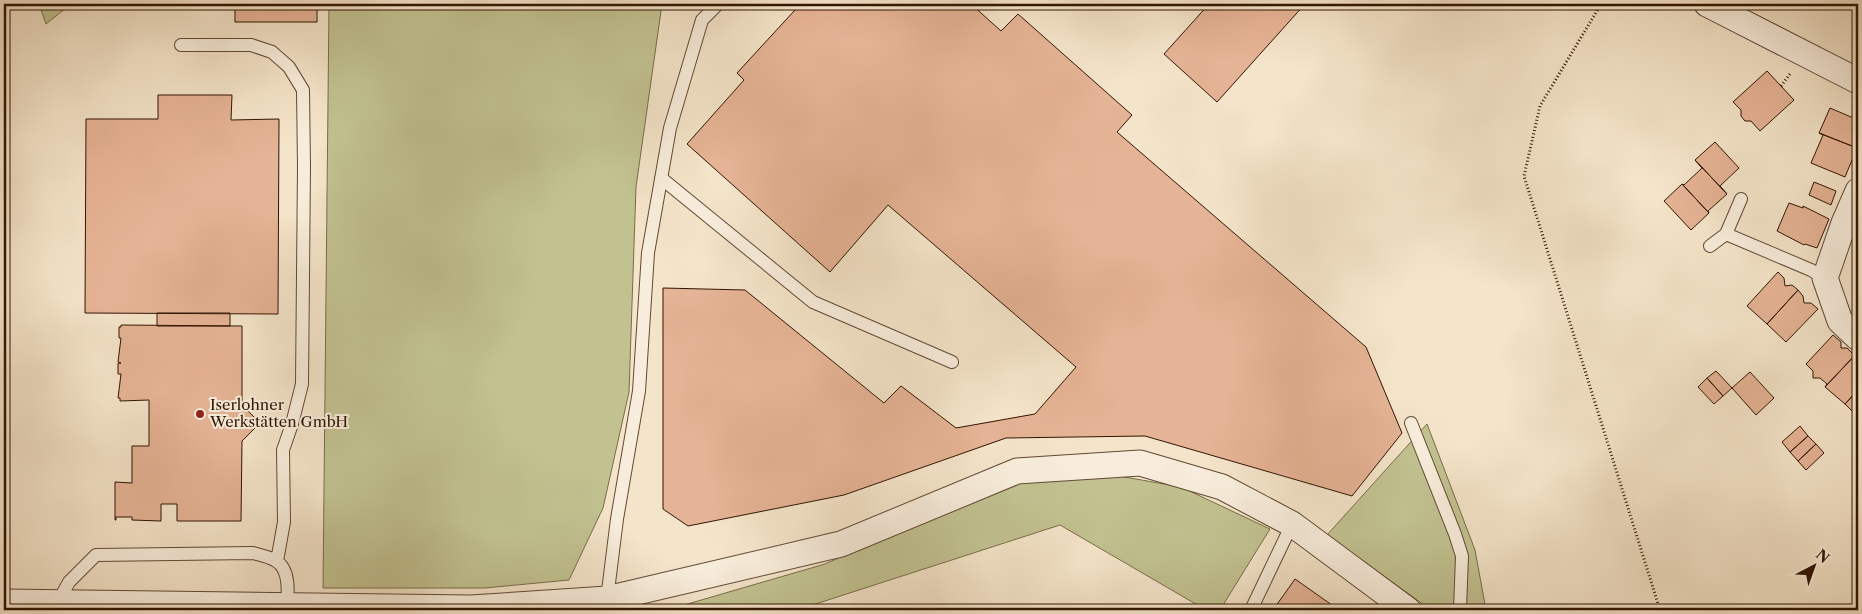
<svg xmlns="http://www.w3.org/2000/svg" width="1862" height="614" font-family="'Libre Caslon Text',serif">
<style>
.green{fill:#c2c291;stroke:#7a6c4a}
.building{fill:#e5b395;stroke:#311503}
.lines{fill:none;stroke-linecap:round;stroke-linejoin:round}
.lane-casing{stroke:#624934;stroke-width:14}
.street-casing{stroke:#624934;stroke-width:27}
.path{stroke:#311503;stroke-width:3;stroke-dasharray:1 2.5;stroke-linecap:butt}
.lane{stroke:#f8eddc;stroke-width:12}
.street{stroke:#f8eddc;stroke-width:25}
.poi-dot{fill:#8f2418;stroke:#f8eddc;stroke-width:2}
.labels{text-anchor:middle;stroke-width:4;stroke-linejoin:round;paint-order:stroke}
.poi-label{font-size:15px;fill:#311503;stroke:#f8eddc;text-anchor:start}
</style>
<rect width="100%" height="100%" fill="#f4e4c9"/>
<filter id="stains"><feTurbulence type="fractalNoise" baseFrequency=".004" numOctaves="4"/><feColorMatrix values="0 0 0 0 .2 0 0 0 0 .09 0 0 0 0 .02 0 0 0 .5 -.17"/></filter>
<radialGradient id="worn" r=".72"><stop offset=".6" stop-color="#630" stop-opacity="0"/><stop offset="1" stop-color="#630" stop-opacity=".3"/></radialGradient>
<path class="green" d="M39 4H71L46 24Z
M329 4H662L636 187 629 392 603 508 569 580 485 588H323Z
M1427 424 1475 550 1486 610H1431L1327 535Z
M1119 476 1181 487 1270 529 1220 610H1206L1060 525 797 610H667L825 564 1011 481Z"/>
<path class="building" d="M235 4H317V22H235Z
M791 4H971L1001 31 1018 14 1132 115 1117 132 1366 347 1402 433 1352 496 1145 436 1006 438 844 495 688 526 663 509V288L745 290 884 403 901 386 956 428 1035 414 1076 367 888 205 830 272 687 144 744 80 737 73 795 10Z
M1209 4H1305L1217 102 1164 54Z
M1767 71 1794 100 1760 131 1751 121H1745L1741 116V110L1733 102Z
M158 95H232L231 120 279 119 278 314 85 313 86 119H158Z
M1830 108 1858 120V144L1857 148 1819 133Z
M1819 133 1857 148 1845 177 1811 163 1823 135Z
M1715 142 1739 168 1720 186 1727 194 1695 160Z
M1695 160 1727 194 1708 211 1709 213 1682 184 1684 185 1702 168Z
M1814 182 1836 191 1831 205 1809 195Z
M1682 184 1709 213 1691 230 1664 201Z
M1789 203 1803 208V206L1829 219 1817 248 1805 244 1804 245 1777 231Z
M1778 272 1784 278 1785 286 1792 285 1798 290 1767 324 1747 306Z
M1798 290 1803 296 1804 303H1811L1818 309 1786 342 1767 324Z
M157 313H230V326H157Z
M121 325 242 326V405L260 423 242 441 241 521H177V504H161V521L132 520V517H116V520H115V482L132 483V446H149V400L120 401V398H118L121 374H118V363H121L118 362 121 338H119V327H121Z
M1833 335 1841 342V348H1847L1854 355 1857 353 1825 387 1827 384 1820 378H1813V371L1806 364Z
M1857 353 1858 354V390L1845 404 1825 387Z
M1716 371 1732 388 1723 396 1707 378Z
M1750 372 1774 398 1756 415 1732 388Z
M1707 378 1723 396 1714 404 1698 387Z
M1858 390V417L1845 404Z
M1800 426 1808 436 1790 452 1782 442Z
M1808 436 1816 444 1798 461 1790 452Z
M1816 444 1824 453 1806 470 1798 461Z
M1295 579 1339 610H1273Z"/>
<g class="lines">
<defs>
<path id="lane" d="M181 45H251L272 52 289 67 303 90 304 167 302 384 292 424 283 450 284 522 277 561
M661 178 813 302 952 362
M1726 234 1741 199
M1710 246 1726 234 1811 270 1825 278
M1411 423 1455 534 1462 556 1460 610
M607 599 617 519 639 391 648 253 670 128 702 20 718 4
M58 602 69 582 96 555 253 553C260 555 270 557 276 561 290 569 288 592 287 605
M1251 610 1292 524"/>
<path id="street" d="M1707 4 1858 81
M1858 191 1844 223 1825 278 1840 321 1858 338
M4 602 471 608 607 599 841 544 1017 471 1140 463 1222 487 1292 524 1408 610"/>
</defs>
<use href="#lane" class="lane-casing"/>
<use href="#street" class="street-casing"/>
<path class="path" d="M1601 4 1540 106 1524 176 1660 610
M1781 86 1790 74"/>
<use href="#lane" class="lane"/>
<use href="#street" class="street"/>
</g>
<circle class="poi-dot" cx="200" cy="414" r="5"/>
<g class="labels">
<g class="poi-label">
<text x="210" y="410">Iserlohner<tspan x="210" dy="17">Werkstätten GmbH</tspan></text>
</g>
</g>
<rect width="1862" height="614" fill="none" stroke="#f4e4c9" stroke-width="20"/>
<rect x="5" y="5" width="1852" height="604" fill="none" stroke="#311503" stroke-width="2.5"/>
<rect x="10" y="10" width="1842" height="594" fill="none" stroke="#311503"/>
<g transform="translate(1814 566) rotate(41)" stroke="#f8eddc" stroke-width="4" paint-order="stroke">
<path d="M0-4L9 19L0 12L-9 19Z" fill="#311503"/>
<text y="-8" font-size="14" font-weight="bold" text-anchor="middle" fill="#311503">N</text>
</g>
<rect width="100%" height="100%" filter="url(#stains)"/>
<rect width="100%" height="100%" fill="url(#worn)"/>
</svg>
